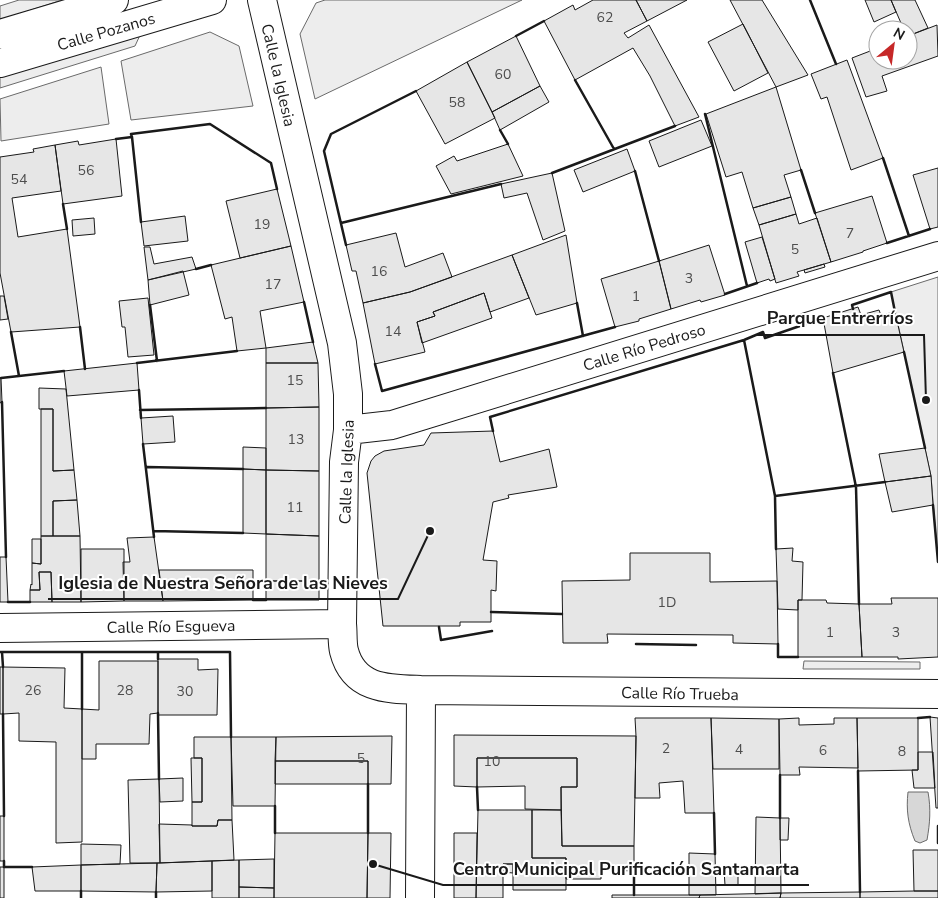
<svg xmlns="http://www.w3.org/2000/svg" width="938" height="898" font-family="'Nunito Sans',sans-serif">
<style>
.built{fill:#ededed;stroke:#6a6a6a}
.water{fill:#d7d7d7;stroke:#6a6a6a}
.building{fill:#e6e6e6;stroke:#1a1a1a}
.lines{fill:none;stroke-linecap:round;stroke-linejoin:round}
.minor-casing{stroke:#1a1a1a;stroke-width:30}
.minor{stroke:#fff;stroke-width:28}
.wall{stroke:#1a1a1a;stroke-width:2.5}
.labels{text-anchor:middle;stroke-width:4;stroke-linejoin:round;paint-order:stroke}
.number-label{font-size:14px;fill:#4d4d4d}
.street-label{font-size:16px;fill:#1a1a1a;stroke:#fff}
.leader{fill:none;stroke:#1a1a1a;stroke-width:2}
.callout-dot{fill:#1a1a1a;stroke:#fff;stroke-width:2}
.callout-label{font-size:18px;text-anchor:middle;font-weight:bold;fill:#1a1a1a;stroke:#fff;stroke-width:4;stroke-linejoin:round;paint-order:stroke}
</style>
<rect width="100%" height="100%" fill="#fff"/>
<path class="built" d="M19 0H62L0 20V6Z
M325 0H522L315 99 300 34 316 3Z
M210 32 239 46 253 106 131 120 121 61Z
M141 33 135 46 0 88V76Z
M101 67 109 124 1 141 0 99Z
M938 277V562L931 476 891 292Z
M804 661 920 662V669H803Z"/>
<path class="water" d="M908 792H928C931 809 930 823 927 840L920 843 915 841C908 824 906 810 908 792Z"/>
<path class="building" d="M636 0 647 21 624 33 628 38 649 25 699 117 675 126 650 76 633 48 575 80 544 21 573 5 575 10 593 0Z
M636 0H687L647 21Z
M730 0H762L808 75 776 87Z
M865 0H891L896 12 874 22Z
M891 0H915L928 28 908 36V30H904Z
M743 24 768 73 734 91 708 42Z
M937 25 938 56 882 76 887 91 866 97 852 58 878 48V60H908V36Z
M516 36 540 86 492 112 467 62Z
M847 60 883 158 851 170 827 97 821 99 811 74Z
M467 62 495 118 445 144 416 91Z
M540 86 549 102 500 130 492 112Z
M776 87 801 170 784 175 791 197 753 208 742 172 726 177 706 114Z
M701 120 712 146 659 167 649 141Z
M116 139 122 196 63 204 55 145 78 141 79 145Z
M508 144 523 176 451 194 436 166 454 156 457 161Z
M55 145 61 191 12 198 18 237 67 229 80 327 11 332 0 273V157L34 152 33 149Z
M627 149 635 171 583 192 574 170Z
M938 168V227L930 229 913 175Z
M552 173 565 231 543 240 527 193 504 198 501 184Z
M277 189 291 246 240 258 226 201Z
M872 196 887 243 863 251V252L831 262 815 213Z
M791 197 796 214 759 225 753 208Z
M796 214 799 224 817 218 831 262 797 272 799 276 776 283 759 225Z
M185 216 188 241 144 246 141 222Z
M94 218 95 234 73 236 72 220Z
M396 233 405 267 443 253 452 277 410 292 363 303 356 271H352L346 245Z
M566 235 577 303 536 315 512 255Z
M762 237 775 279 770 281 769 279 757 283 745 242Z
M709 245 725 295 701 302 700 300 671 309 659 261Z
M291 246 304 302 260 311 266 348 237 351 232 317 225 319 211 265Z
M144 247H150L154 264 192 257 196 269 148 280Z
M512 255 529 298 490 312 484 293 433 312 435 316 417 322 425 352 375 364 363 303 410 292Z
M659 261 671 309 639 319V321L615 327 601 279Z
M824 264 825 267 805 273 804 270Z
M183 271 189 295 150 305 148 280Z
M484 293 492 318 422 343 417 322 435 316 433 312Z
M0 296H4L8 319 0 320Z
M148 298 154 355 128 357 125 327H122L119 301Z
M858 307 861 315 879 310 881 315 895 312 904 352 833 373 823 318Z
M313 342 318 363H266V348Z
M137 363 139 390 67 396 64 371Z
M266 363H318L319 407 266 408Z
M0 378H1L2 402 0 403Z
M39 388 66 389 74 470 53 471V409H39Z
M319 407V471L266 470V408Z
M41 409H53V471L74 470 77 500 53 501V536H41Z
M173 416 175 442 143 444 141 418Z
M493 431 500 462 549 449 557 487 508 495 509 498 493 502 483 560 497 561 496 591 491 590V622H460V626H383L367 473 371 461 375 456 384 451 424 445 431 433Z
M243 447 266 448V470L243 469Z
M925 448 931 476 885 482 879 454Z
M243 469 266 470V534L243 533Z
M266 470 319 471V536L266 534Z
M931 476 933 505 892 512 885 482Z
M77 500 80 536H53V501Z
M266 534 319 536V581H266Z
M41 536H80L81 602H52L51 572H39L40 590H30L31 584 32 585V563L41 564Z
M154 537 163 601H124L123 562H130L127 538Z
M32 539H41V564L32 563Z
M793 548 792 561 803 562 802 600H798V610L778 609 776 549Z
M81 549H124V601L81 602Z
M630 553H710V582L777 581 778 644 733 643V635L607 634 608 643H563L562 581 630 580Z
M0 557H6L8 602H0Z
M159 570H253V600L163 601Z
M39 572H51L52 602H30V590H40Z
M266 581H319V600H266Z
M891 598H938V657L898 659V657H862L859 604H892Z
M798 600H826L827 603 859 604 862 657H798Z
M158 659H198V670L218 669 217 715H158Z
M99 661H158V713L150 714 149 744H96V759H82V709L99 710Z
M0 667H3V714H0Z
M3 667 65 668 64 708 82 709V842L56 843V742L19 741V713L3 714Z
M930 717 938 718V808H936Z
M635 718H711L714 813H685L683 781 659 783 660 798H635L636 736Z
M711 718 779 719V769H713Z
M799 718V725L834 724V718H857L858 768 799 767 800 775H780L779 719Z
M857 718H918V770L858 771Z
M454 735 636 736 634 846H562L561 787H577V758H477V787L454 786Z
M392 736 391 784H368V761H275L276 737Z
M194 737H231L232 820H218L217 826H192V802H202V758H194Z
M231 737H276L275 806H233Z
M918 752H933L935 788H914L912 770H918Z
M191 758H202V802H192Z
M477 758H577V787H561V810L525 809V786L477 787Z
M275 761H368V784H275Z
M183 778V801L160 802 159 779Z
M159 779 160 863H130L128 780Z
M478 810H532V858H566V890H513V864H503V898H476Z
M532 810H561L562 846H634V871L601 870V879H566V858H532Z
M0 816H4V861H0Z
M756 817 780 818 781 893 755 894Z
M780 818H789L788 840H780Z
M218 820H232L234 860 160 863 159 824 192 825V826H217Z
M275 833H368L367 898H274Z
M368 833H391L390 898H367Z
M454 833H477L476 898H454Z
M81 844 121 845 120 864 81 865Z
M913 850H938V891H914Z
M689 853 715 854 716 895H689Z
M274 859V888L239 887V860Z
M239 860V898H212V861Z
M212 861V891L156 892 157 863Z
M157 863 156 892 81 891V865Z
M503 864H513V873L503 872Z
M81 865V891H35L32 867Z
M0 867H4V898H0Z
M724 870H738V885H725Z
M239 887 274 888V898H239Z
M914 891H938V898H860V892Z
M860 892V898H780L781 893Z
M781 893 780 898H699L700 895Z
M612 895H700L699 898H612Z"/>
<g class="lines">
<defs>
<path id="minor" d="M262 0 342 343 348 394V430L344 462 342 624C343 633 342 643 344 651 354 690 389 689 421 690L938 694
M0 34 114 0
M0 63 212 0
M348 430 392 425 938 256
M0 628 342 624
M420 898 421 690"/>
</defs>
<use href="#minor" class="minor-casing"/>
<use href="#minor" class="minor"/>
<path class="wall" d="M810 0 836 64
M516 36 544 21
M575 80 614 149
M705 114 747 286
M500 130 508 144
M132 137 131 134 210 124 271 163 277 189
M116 139 132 137 141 222
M883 158 909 236
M801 170 815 213
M635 171 659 261
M552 173 675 126
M63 204 67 229
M341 223 501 184
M887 243 930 229
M346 245 324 151 331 134 416 91
M196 269 211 265
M725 294 757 283
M304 302 313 342
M577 303 583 336
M150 305 157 361
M853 309 852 305 891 292 895 312
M80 327 85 369
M11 332 19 376
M744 340 775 496 776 549
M904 352 925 448
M137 363 237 351
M375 364 382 391 615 327
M833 373 856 487 859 604
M1 378 64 371
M139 390 141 418
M2 402 6 557
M140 410 266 408
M493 431 490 417 744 340 763 332 765 338 823 318
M143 444 154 537
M147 467 243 469
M775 496 885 482
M933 505 938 562
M154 531 243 533
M253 600H266
M8 602H30
M491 612 562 614
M439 627 441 640 492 631
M636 644 696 645
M778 644V657H798
M0 652H158
M2 652 3 667
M158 659V652H230L231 737
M82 709V652
M158 713 159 779
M3 714 4 816
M918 718 930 717
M858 771 860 892
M780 775V818
M477 787 478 810
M714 813 715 854
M938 826V843
M275 833V806
M368 833V784
M4 861V867H32
M634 895V871
M81 898V891
M156 898V892"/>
</g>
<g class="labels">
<g class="number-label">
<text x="605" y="22">62</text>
<text x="503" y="79">60</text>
<text x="457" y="107">58</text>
<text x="86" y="175">56</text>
<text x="19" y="184">54</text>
<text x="262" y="229">19</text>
<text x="850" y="238">7</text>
<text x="795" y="254">5</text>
<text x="379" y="276">16</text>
<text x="689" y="283">3</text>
<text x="273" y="289">17</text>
<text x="636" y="301">1</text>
<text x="393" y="336">14</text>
<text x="295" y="385">15</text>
<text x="296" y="444">13</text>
<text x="295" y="512">11</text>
<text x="667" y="607">1D</text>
<text x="830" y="637">1</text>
<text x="896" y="637">3</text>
<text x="33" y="695">26</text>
<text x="125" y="695">28</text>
<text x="185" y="696">30</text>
<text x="666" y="753">2</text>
<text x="739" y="754">4</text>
<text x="823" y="755">6</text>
<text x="902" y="756">8</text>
<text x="361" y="763">5</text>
<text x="492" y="766">10</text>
</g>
<g class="street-label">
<text transform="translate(106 31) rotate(-16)" y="6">Calle Pozanos</text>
<text transform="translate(279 75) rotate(77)" y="6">Calle la Iglesia</text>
<text transform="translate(644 347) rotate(-17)" y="6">Calle Río Pedroso</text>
<text transform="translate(346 472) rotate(-88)" y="6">Calle la Iglesia</text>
<text transform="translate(171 626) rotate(-1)" y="6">Calle Río Esgueva</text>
<text transform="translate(680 693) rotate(1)" y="6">Calle Río Trueba</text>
</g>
</g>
<path class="leader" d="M926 400L924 335H757M430 531L398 599H48M373 864L443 885H809"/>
<g class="callout-dot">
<circle cx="926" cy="400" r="5"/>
<circle cx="430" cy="531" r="5"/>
<circle cx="373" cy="864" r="5"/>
</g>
<g class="callout-label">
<text x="840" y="324">Parque Entrerríos</text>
<text x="223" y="589">Iglesia de Nuestra Señora de las Nieves</text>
<text x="626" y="875">Centro Municipal Purificación Santamarta</text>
</g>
<g transform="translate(893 45) rotate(29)"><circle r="24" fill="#ffffff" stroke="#a3a3a3"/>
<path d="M0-4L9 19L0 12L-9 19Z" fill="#c62828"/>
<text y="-8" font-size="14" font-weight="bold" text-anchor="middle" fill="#1a1a1a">N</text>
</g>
</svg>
